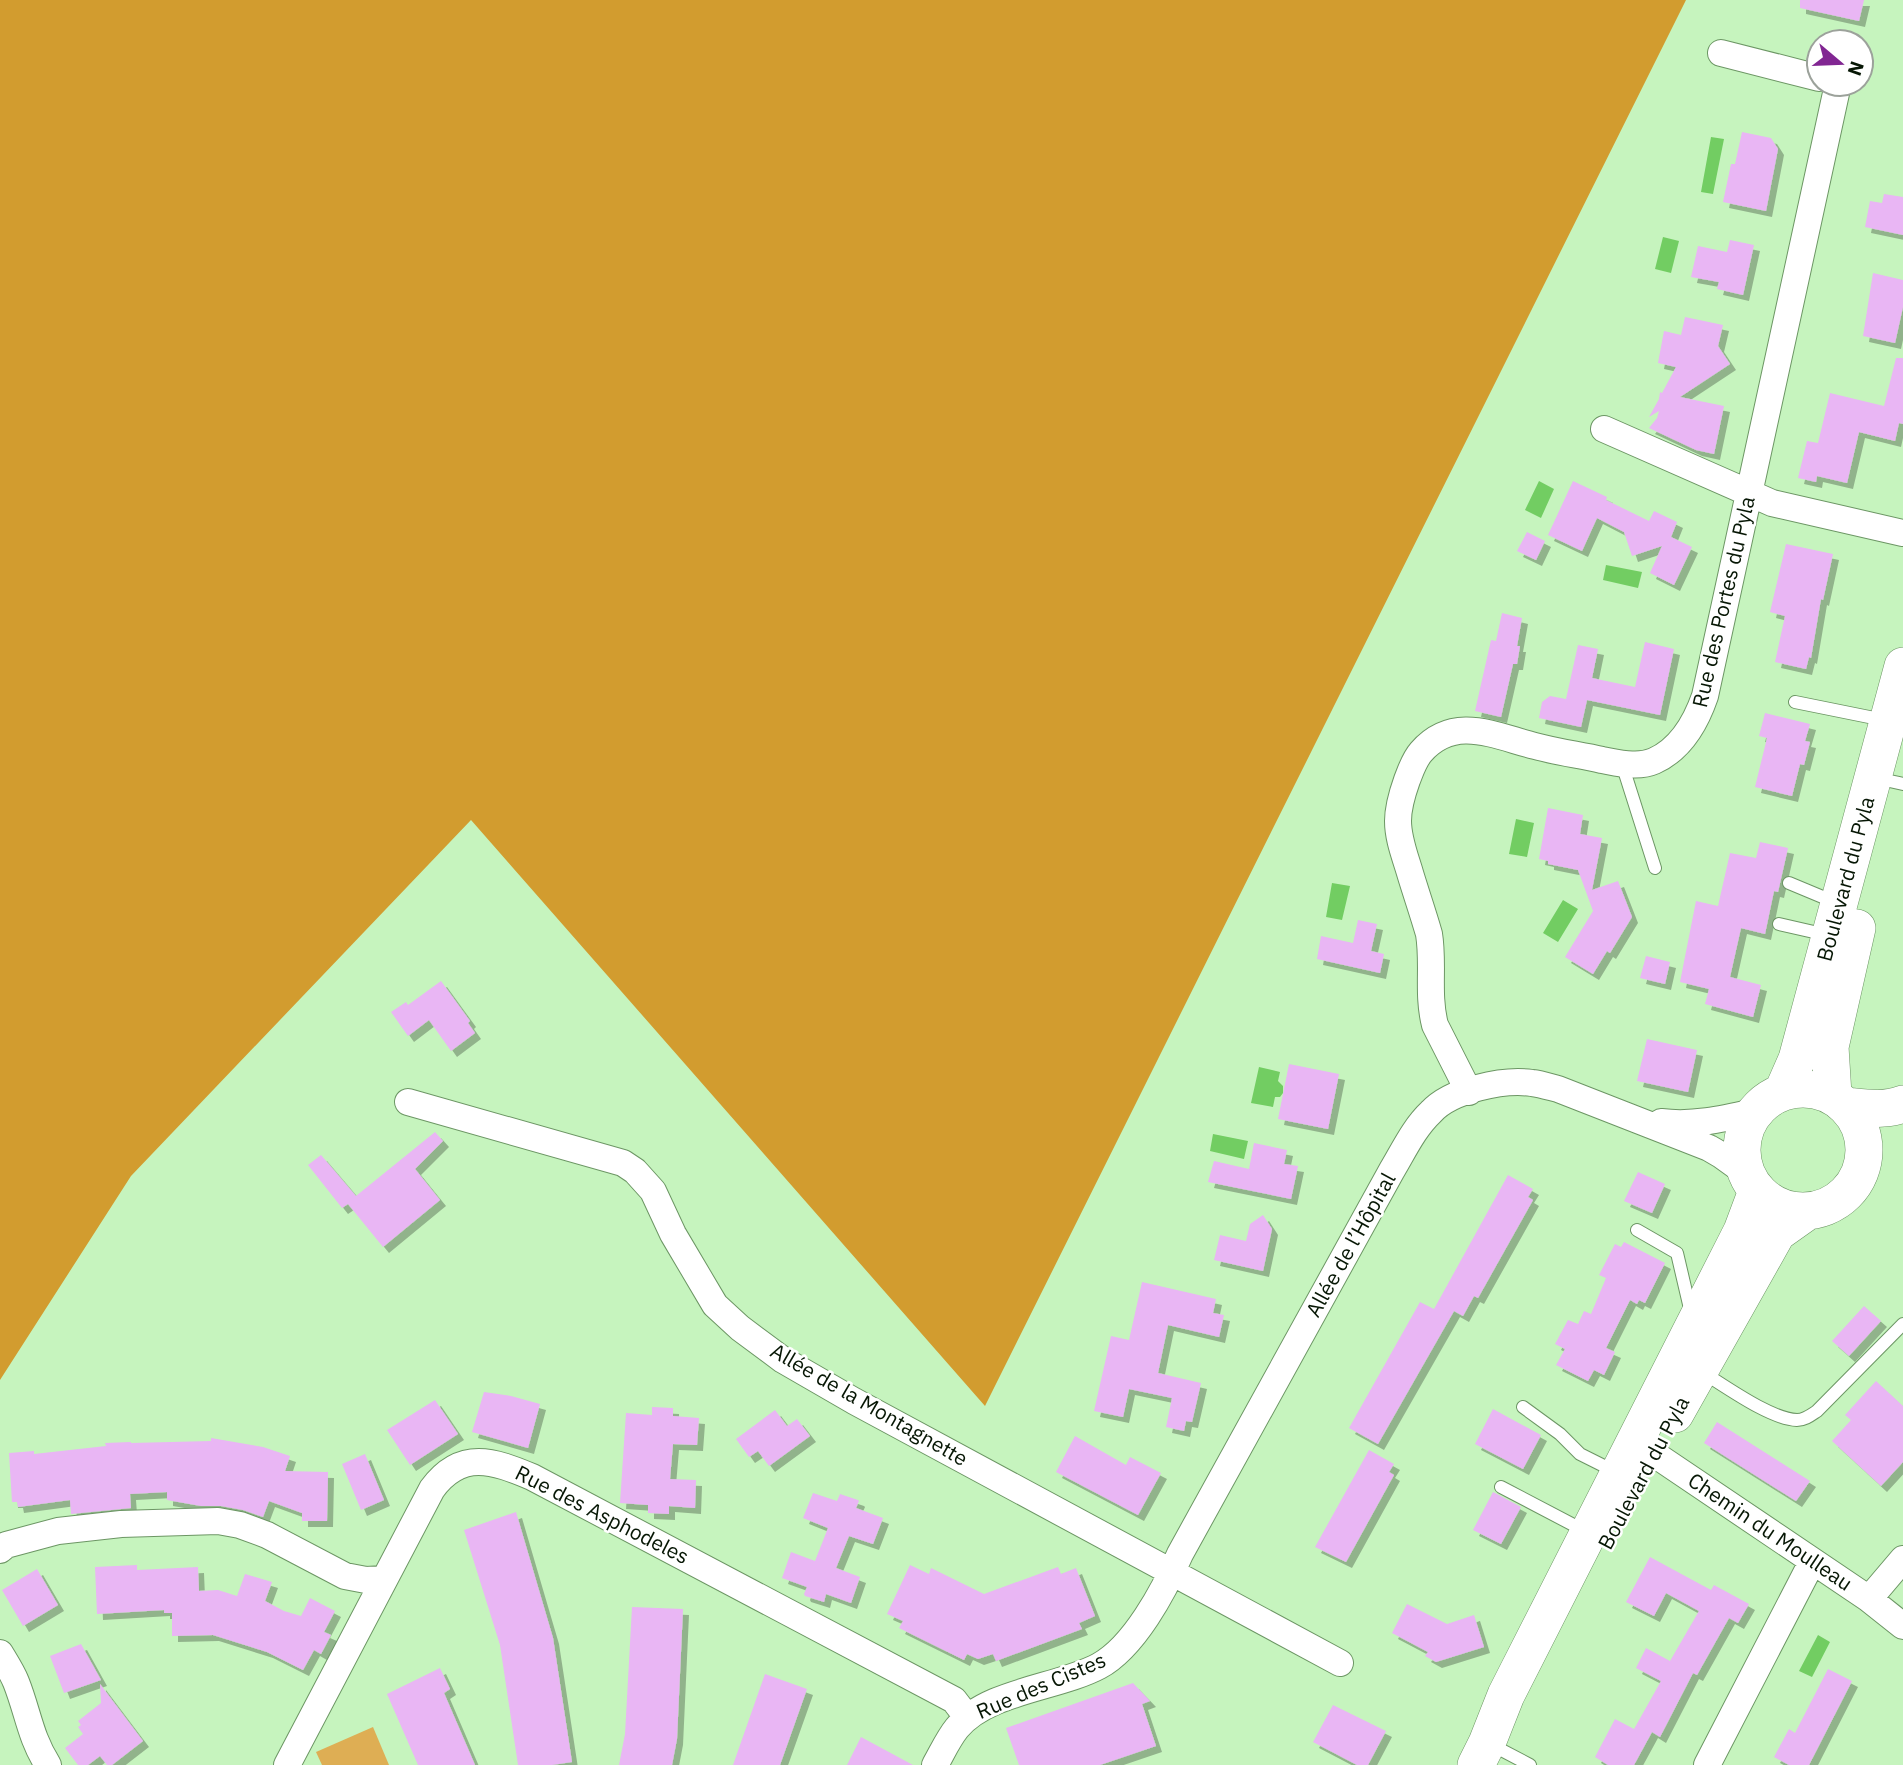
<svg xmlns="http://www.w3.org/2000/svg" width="1903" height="1765" font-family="'IBM Plex Sans',sans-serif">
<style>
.green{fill:#deae54}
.forest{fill:#d29c2f}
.water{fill:#72cd62}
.building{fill:#e9b6f4;filter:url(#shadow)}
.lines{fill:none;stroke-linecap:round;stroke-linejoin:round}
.lane-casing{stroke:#6c9664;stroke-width:14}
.street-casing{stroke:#6c9664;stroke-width:28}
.secondary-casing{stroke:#6c9664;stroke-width:38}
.lane{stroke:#fff;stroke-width:12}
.street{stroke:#fff;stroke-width:26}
.secondary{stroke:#fff;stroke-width:37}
.labels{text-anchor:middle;stroke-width:5;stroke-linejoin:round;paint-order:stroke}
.street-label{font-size:21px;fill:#071705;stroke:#fff}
</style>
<defs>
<filter id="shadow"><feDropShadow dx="6" dy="6" stdDeviation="0" flood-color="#0004"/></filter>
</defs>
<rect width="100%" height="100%" fill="#c6f4be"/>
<path class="green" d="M373 1727 389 1765H322L316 1752Z"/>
<path class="forest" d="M0 0H1686L985 1406 471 820 131 1176 0 1380Z"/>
<path class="water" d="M1711 137 1724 139 1713 194 1701 192Z
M1663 237 1679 241 1671 273 1655 269Z
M1539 481 1554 489 1541 518 1525 510Z
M1606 565 1642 572 1638 588 1603 580Z
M1516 819 1534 823 1527 857 1509 854Z
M1332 883 1350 886 1342 920 1326 917Z
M1563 900 1578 909 1558 942 1543 933Z
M1259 1067 1280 1072 1278 1081 1283 1086V1093L1280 1097H1275L1273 1107 1251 1103Z
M1213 1134 1248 1141 1244 1159 1210 1151Z
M1818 1635 1830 1642 1812 1677 1799 1671Z"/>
<path class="building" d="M1800 0H1864L1859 21 1800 8Z
M1742 132 1771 138 1778 149 1766 211 1723 202 1731 164H1735Z
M1884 194 1903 197V235L1865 227 1870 201 1882 203Z
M1730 240 1754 245 1743 295 1717 289 1719 282 1691 277 1698 246 1727 252Z
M1873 273 1903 280V307L1895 343 1863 336Z
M1685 317 1723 325 1718 346 1730 364 1680 397 1724 406 1714 454 1696 450 1649 428 1657 418 1659 411 1649 417 1659 399 1660 392 1662 393 1676 367 1658 363 1664 331 1681 335Z
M1896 358H1903V424L1899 423 1895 441 1859 432 1847 483 1817 476 1816 482 1798 478 1807 441 1818 443 1830 393 1884 406Z
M1573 481 1607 497 1606 500 1649 521 1654 511 1677 522 1671 537 1692 547 1674 585 1650 573 1662 546 1632 556 1624 532 1597 518 1582 551 1548 535Z
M1527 532 1545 541 1536 560 1517 551Z
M1786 544 1833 554 1823 600 1821 599 1811 658 1809 657 1806 669 1775 662 1785 616 1770 612Z
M1502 613 1522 618 1517 646H1520L1517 664H1513L1501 717 1475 711 1491 640 1496 641Z
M1645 642 1674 649 1660 715 1587 700 1581 727 1539 718 1542 702 1550 696 1566 699 1578 645 1598 649 1592 678 1635 687Z
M1765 713 1810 724 1805 741 1810 742 1804 765 1800 764 1792 796 1755 787 1767 738 1759 736Z
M1548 808 1583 815 1580 834 1602 838 1592 890 1618 881 1632 917 1610 953 1607 951 1593 974 1565 957 1593 911 1578 870 1548 864V861L1539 859Z
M1760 842 1788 848 1778 892 1774 891 1765 934 1741 928 1730 977 1761 985 1753 1017 1705 1004 1709 989 1680 982 1696 901 1718 906 1730 853 1756 858Z
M1358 920 1377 924 1371 951 1384 954 1380 973 1317 959 1321 936 1353 943Z
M1646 956 1670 962 1665 984 1640 978Z
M441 981 470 1021 468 1023 475 1033 451 1051 429 1020 408 1036 391 1012 406 1002 408 1005Z
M1647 1039 1697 1050 1688 1092 1637 1081Z
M1289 1064 1339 1074 1328 1129 1278 1119Z
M435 1132 443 1141 415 1169 440 1200 383 1247 348 1204 342 1208 308 1165 321 1155 356 1196Z
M1254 1143 1287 1150 1284 1164 1298 1166 1291 1199 1208 1182 1214 1161 1249 1169Z
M1638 1172 1665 1184 1652 1213 1624 1201Z
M1508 1175 1533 1189 1528 1197 1533 1200 1478 1298 1474 1296 1463 1316 1454 1311 1378 1444 1349 1428 1420 1302 1434 1309Z
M1263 1215 1272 1229 1263 1271 1214 1260 1220 1235 1246 1241 1250 1224Z
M1624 1242 1665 1263 1645 1303 1639 1300 1637 1304 1630 1300 1606 1348 1615 1352 1604 1375 1594 1370 1588 1381 1556 1365 1565 1349 1555 1344 1568 1320 1578 1324 1584 1311 1591 1314 1606 1278 1599 1275 1615 1244 1621 1247Z
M1142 1282 1216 1299 1213 1313 1224 1315 1219 1337 1168 1325 1158 1373 1201 1383 1192 1422 1186 1421 1184 1431 1166 1427 1172 1398 1129 1389 1123 1417 1094 1411 1111 1336 1129 1340Z
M1864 1306 1881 1321 1849 1356 1832 1341Z
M1876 1381 1903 1406V1462L1881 1486 1832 1441 1851 1420 1845 1415Z
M484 1392 511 1396 540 1404 528 1448 472 1432Z
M435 1400 458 1434 410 1465 387 1430Z
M652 1407 673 1408V1416L699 1418 697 1445 673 1444 670 1479 696 1480 695 1508 669 1506V1514L648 1513V1505L620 1503 626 1413 652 1415Z
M1493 1409 1541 1435 1523 1469 1475 1444Z
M775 1410 787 1426 797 1419 810 1436 769 1466 758 1451 749 1457 736 1439Z
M1717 1422 1810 1481 1796 1501 1704 1443Z
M1075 1436 1126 1465 1130 1457 1161 1473 1138 1515 1056 1472Z
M211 1438 263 1447 290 1456 285 1471 328 1472 327 1521H302V1513L269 1501 263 1517 243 1510 221 1506H201L167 1500V1492L130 1494 131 1508 71 1514 70 1500 18 1507 17 1502H12L9 1453 34 1451V1454L106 1446 105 1443 131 1442V1443L211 1441Z
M1369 1450 1394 1464 1389 1472 1394 1475 1346 1562 1315 1547Z
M365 1454 384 1500 361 1510 342 1464Z
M1493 1492 1521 1507 1501 1544 1473 1530Z
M813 1493 837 1501 840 1494 858 1500 859 1501 856 1508 883 1518 873 1544 849 1536 836 1568 860 1577 851 1603 826 1594 824 1602 805 1596 804 1594 807 1587 782 1578 791 1552 815 1561 828 1528 803 1518Z
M516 1512 553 1638 572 1762 552 1765H518L500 1645 464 1530Z
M1650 1557 1711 1590 1714 1585 1749 1604 1738 1623 1729 1618 1697 1675 1693 1673 1660 1737 1652 1732 1634 1765H1608L1595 1757 1615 1719 1634 1729 1661 1681 1636 1668 1646 1648 1670 1661 1699 1611 1666 1593 1654 1616 1626 1602Z
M137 1565V1570L198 1567 199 1591 218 1590 237 1596 245 1574 272 1582 265 1601 284 1611 301 1616 310 1598 335 1611 324 1632 331 1635 321 1654 314 1650 303 1670 267 1652 213 1635 172 1636V1613H164V1610L97 1614 95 1567Z
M910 1565 929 1574 931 1568 984 1594 1058 1567 1061 1574 1076 1568 1095 1616 1079 1623 1082 1629 996 1661 993 1654 978 1659 967 1654 964 1660 899 1628 903 1621 887 1614Z
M37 1569 58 1605 23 1626 2 1590Z
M1407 1604 1447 1624 1474 1615 1484 1647 1436 1662 1425 1656 1428 1652 1392 1633Z
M632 1607 683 1609 677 1739 672 1765H619L625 1734Z
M81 1644 101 1680 64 1693 50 1656Z
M440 1668 450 1689 444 1693 475 1765H418L387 1694Z
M1828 1669 1852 1681 1809 1765H1789L1774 1757 1789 1729 1795 1733Z
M765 1674 807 1689 780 1765H733Z
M1133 1683 1150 1701 1142 1704 1156 1746 1100 1765H1019L1006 1728Z
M100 1684 143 1741 112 1765H107L100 1756 88 1765H78L65 1748 83 1734 78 1727 81 1725 78 1721 101 1703Z
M1333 1705 1386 1731 1368 1765H1357L1313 1742Z
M861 1737 913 1765H847Z"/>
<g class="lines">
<defs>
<path id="lane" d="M1795 702 1884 720
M1622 764 1655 868
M1876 778 1903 784
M1789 883 1837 903
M1779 924 1827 935
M1637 1230 1677 1253 1691 1313
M1702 1372C1725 1386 1770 1419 1797 1420 1805 1420 1811 1415 1817 1411L1903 1324
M1523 1407 1560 1434 1580 1454 1616 1472
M1501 1487 1585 1531
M1490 1744 1530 1765"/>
<path id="street" d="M1721 53 1819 78
M1604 429 1772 503 1903 533
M1469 1092 1435 1025C1427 994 1434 964 1429 934 1423 913 1416 893 1410 873 1405 856 1398 839 1398 821 1398 807 1402 794 1407 780 1411 770 1414 760 1421 752 1454 714 1495 736 1535 746 1557 752 1580 755 1602 760 1619 763 1638 768 1654 761 1681 749 1696 722 1705 696L1838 84
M408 1102 623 1163 635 1171 653 1191 673 1234 715 1305 740 1328 783 1360 854 1401 1340 1663
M1661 1122C1693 1126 1723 1119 1754 1112
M1634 1443 1663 1460 1869 1599 1903 1626
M0 1550 6 1545 58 1531 121 1524 218 1521 240 1525 267 1535 345 1576 366 1580 384 1579
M1869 1599 1903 1559
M0 1653C6 1663 12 1672 16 1682 28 1712 30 1737 48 1765
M287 1765 432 1489C461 1449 494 1461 532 1477L954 1700 967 1717
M935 1765C942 1753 948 1739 957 1728 987 1691 1058 1688 1099 1666 1134 1647 1164 1591 1180 1554L1392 1170C1404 1150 1414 1128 1431 1112 1451 1090 1503 1079 1532 1083 1541 1084 1550 1087 1558 1089L1709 1148 1721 1155 1746 1173
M1707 1765 1812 1562"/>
<path id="secondary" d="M1742 1150a61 61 0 1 1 122 0a61 61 0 1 1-122 0Z
M1783 1091 1797 1059 1903 666
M1833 1095 1830 1047 1857 928
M1847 1106C1866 1108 1885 1111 1903 1104
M1675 1414 1777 1233 1808 1211
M1476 1765 1487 1743 1506 1695 1742 1231 1757 1191"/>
</defs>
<use href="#lane" class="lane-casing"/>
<use href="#street" class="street-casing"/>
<use href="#secondary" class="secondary-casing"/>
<use href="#lane" class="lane"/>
<use href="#street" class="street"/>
<use href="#secondary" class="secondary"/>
</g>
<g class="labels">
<g class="street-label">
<text transform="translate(1724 602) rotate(-77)" y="7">Rue des Portes du Pyla</text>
<text transform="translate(1846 879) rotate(-75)" y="7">Boulevard du Pyla</text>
<text transform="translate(1351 1245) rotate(-61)" y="7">Allée de l’Hôpital</text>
<text transform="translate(869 1405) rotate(30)" y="7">Allée de la Montagnette</text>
<text transform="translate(1644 1473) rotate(-62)" y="7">Boulevard du Pyla</text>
<text transform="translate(602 1515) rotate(27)" y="7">Rue des Asphodeles</text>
<text transform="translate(1770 1532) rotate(34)" y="7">Chemin du Moulleau</text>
<text transform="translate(1041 1686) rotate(-23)" y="7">Rue des Cistes</text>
</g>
</g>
<g transform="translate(1840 63) rotate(109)"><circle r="33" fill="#ffffff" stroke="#9ca29b" stroke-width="2"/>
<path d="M0-5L12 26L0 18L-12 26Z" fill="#812692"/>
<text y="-10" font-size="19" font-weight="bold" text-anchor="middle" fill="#071705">N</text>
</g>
</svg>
